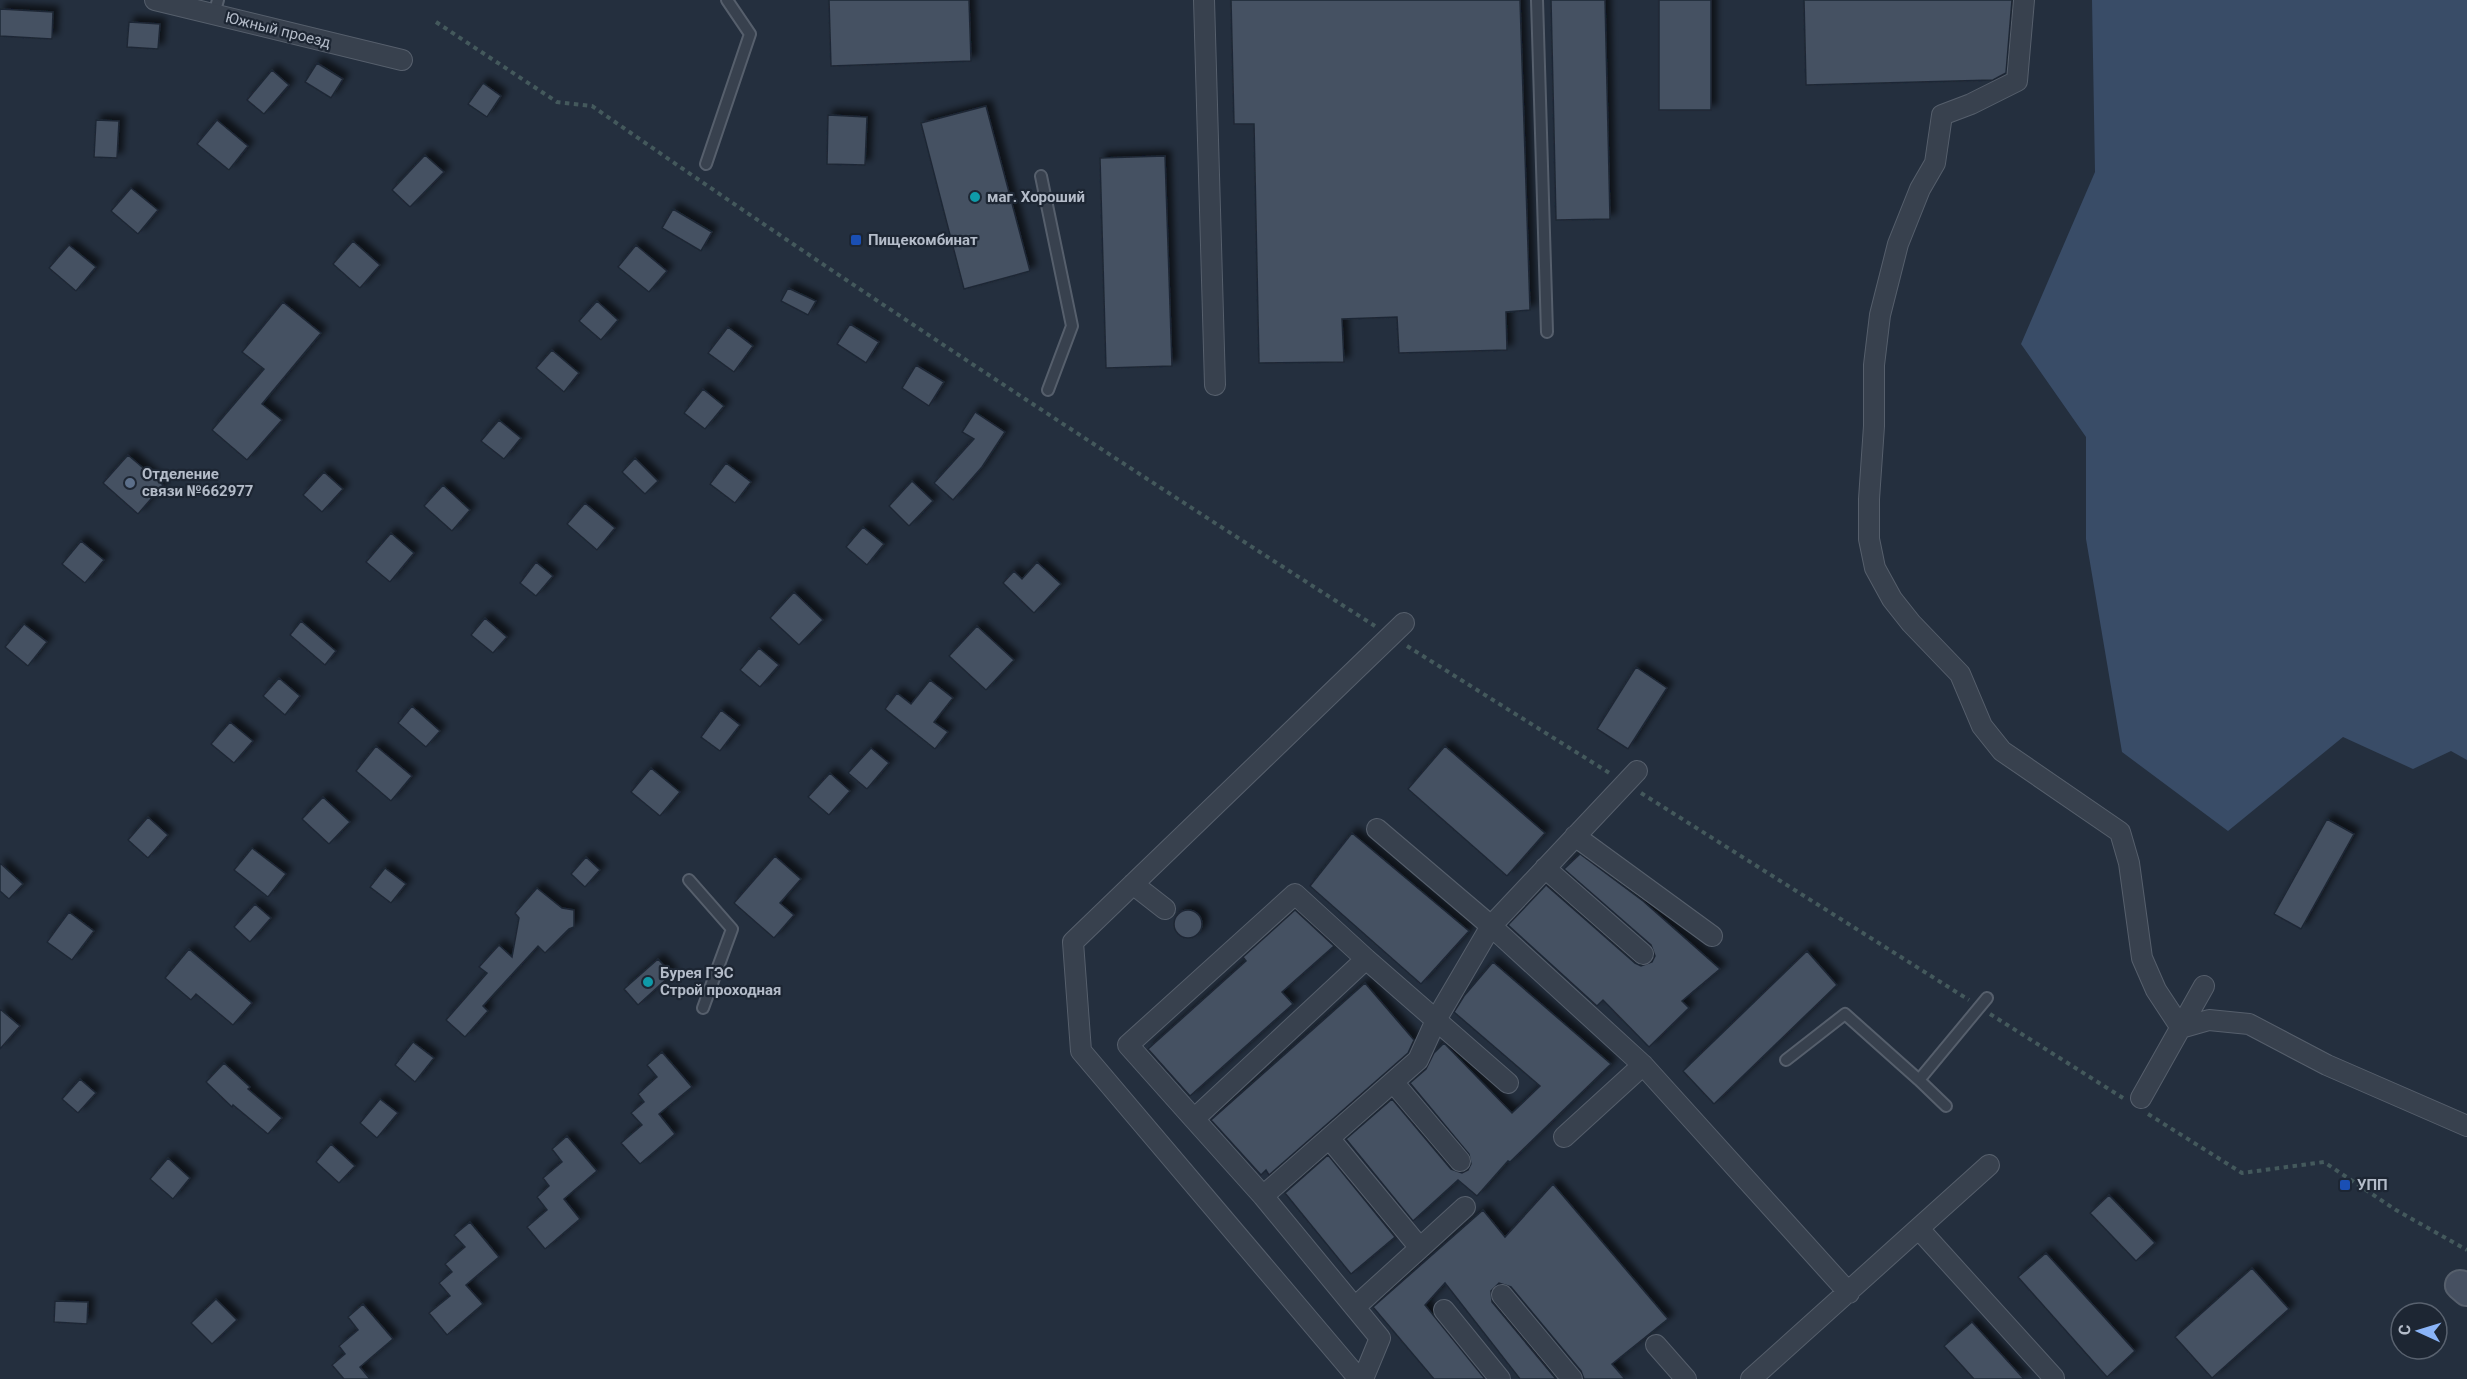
<svg xmlns="http://www.w3.org/2000/svg" width="2467" height="1379" font-family="Roboto,sans-serif">
<style>
.water{fill:#394c67}
.building{fill:#455162;stroke:#1f2835;stroke-width:1.5;filter:url(#shadow)}
.lines{fill:none;stroke-linecap:round;stroke-linejoin:round}
.lane-casing{stroke:#565f6c;stroke-width:14}
.street-casing{stroke:#565f6c;stroke-width:22}
.secondary-casing{stroke:#565f6c;stroke-width:32}
.path{stroke:#44595c;stroke-width:4;stroke-dasharray:4.5 4.5;stroke-linecap:butt}
.lane{stroke:#38414e;stroke-width:10}
.street{stroke:#38414e;stroke-width:20}
.secondary{stroke:#465061;stroke-width:28}
.culture-dot{fill:#0f9aa8;stroke:#1d2633;stroke-width:2}
.transit-dot{fill:#1a4fb4;stroke:#1d2633;stroke-width:2}
.service-dot{fill:#5c6f8a;stroke:#1d2633;stroke-width:2}
.labels{text-anchor:middle;stroke-width:4.5;stroke-linejoin:round;paint-order:stroke}
.street-label{font-size:15px;fill:#b4bcc9;stroke:#1d2633}
.poi-label{font-size:15px;font-weight:bold;fill:#b4bcc9;stroke:#1d2633;text-anchor:start}
</style>
<defs>
<filter id="shadow"><feDropShadow dx="5.5" dy="-5.5" stdDeviation="3" flood-color="#0009"/></filter>
</defs>
<rect width="100%" height="100%" fill="#242f3e"/>
<path class="water" d="M2092 0H2467V760L2451 751 2413 769 2343 737 2228 831 2122 752 2086 539V437L2021 344 2095 172Z"/>
<path class="building" d="M829 0H969L971 61 831 66Z
M1231 0H1520L1530 310 1506 312 1507 350 1399 353 1397 317 1342 319 1344 362 1259 363 1254 124H1234Z
M1551 0H1605L1610 219 1556 220Z
M1659 0H1711V110H1659Z
M1804 0H2012L2006 73 1993 80 1806 85Z
M0 9 53 12 52 39 0 36Z
M129 22 160 24 158 49 127 47Z
M317 63 343 79 331 98 305 82Z
M272 70 289 85 264 114 247 100Z
M483 83 501 96 487 117 468 104Z
M986 106 1030 271 964 289 921 123Z
M828 115 867 117 865 165 827 164Z
M96 120 119 121 117 158 94 157Z
M217 120 248 146 229 170 197 144Z
M425 155 444 172 410 207 392 190Z
M1165 156 1172 366 1106 368 1100 158Z
M131 188 158 210 138 234 111 211Z
M673 209 712 232 701 251 662 228Z
M353 241 380 265 360 288 333 264Z
M69 245 96 267 76 291 49 268Z
M636 245 667 271 649 292 618 267Z
M788 288 816 301 808 315 781 301Z
M597 301 618 320 601 340 579 321Z
M283 302 321 333 262 404 282 420 247 460 212 430 264 369 242 352Z
M850 324 879 342 866 363 837 344Z
M728 327 753 346 734 372 708 353Z
M552 350 579 373 564 392 536 368Z
M916 365 944 382 929 406 902 388Z
M703 389 724 406 705 429 684 413Z
M975 412 1005 432 982 467 953 500 934 483 974 439 962 432Z
M499 420 521 438 504 459 481 441Z
M128 455 163 485 138 514 103 483Z
M635 458 658 481 645 494 622 472Z
M726 463 751 482 735 503 710 484Z
M324 472 343 489 322 512 303 495Z
M912 481 933 501 909 526 889 506Z
M443 485 470 510 452 531 424 506Z
M585 503 615 528 597 550 567 524Z
M863 527 884 544 867 565 846 547Z
M391 533 414 553 390 582 366 562Z
M81 541 104 560 85 583 62 564Z
M536 562 553 576 536 596 520 583Z
M1037 562 1061 584 1034 613 1003 583 1014 571 1022 579Z
M794 592 823 620 799 645 770 618Z
M485 618 507 637 493 653 471 635Z
M301 621 336 651 325 665 290 635Z
M24 624 47 642 28 666 5 647Z
M977 626 1014 660 986 690 949 656Z
M759 648 779 665 760 687 740 670Z
M1636 667 1667 688 1628 749 1597 729Z
M279 678 300 696 285 715 263 696Z
M930 680 953 698 934 722 948 732 935 749 885 709 897 693 911 704Z
M412 706 440 731 426 747 398 723Z
M721 710 740 725 720 751 701 737Z
M230 722 253 741 234 763 211 744Z
M376 746 412 776 391 801 356 771Z
M1445 746 1545 833 1507 876 1408 789Z
M871 748 889 763 867 789 848 773Z
M651 768 680 792 660 816 631 792Z
M830 773 850 791 829 815 808 797Z
M323 797 350 822 329 844 302 819Z
M148 817 168 835 148 858 128 840Z
M2327 819 2354 834 2301 929 2274 914Z
M1352 833 1469 931 1421 984 1310 886Z
M252 848 286 874 268 897 234 870Z
M1580 854 1643 901 1720 969 1682 1001 1689 1008 1649 1047 1603 1000 1597 1006 1508 925 1546 885 1635 963 1641 966 1652 962 1655 956 1651 945 1564 869Z
M775 856 801 879 780 903 794 915 774 938 734 903Z
M586 857 600 870 585 887 571 874Z
M0 863 23 884 9 899 0 891Z
M385 868 406 884 391 903 370 887Z
M537 888 562 908 574 910V927L569 929 545 953 538 946 483 1006 488 1011 465 1037 446 1020 487 973 479 967 499 945 512 957 519 918 515 913Z
M255 904 271 918 250 942 234 927Z
M1174 924a14 14 0 1 1 28 0a14 14 0 1 1-28 0Z
M1295 910 1334 946 1282 992 1293 1004 1190 1096 1148 1049 1246 961 1243 957Z
M69 912 94 931 72 960 47 942Z
M189 949 252 1003 233 1025 196 994 191 1000 165 978Z
M1807 951 1837 985 1714 1104 1683 1071Z
M658 959 672 974 638 1005 624 989Z
M1493 962 1611 1064 1510 1162 1508 1161 1477 1196 1458 1180 1413 1221 1346 1139 1392 1099 1451 1169 1462 1173 1468 1170 1471 1164 1469 1154 1410 1083 1426 1069 1434 1053 1444 1043 1512 1113 1540 1086 1454 1012 1464 996Z
M1365 983 1414 1040 1408 1053 1269 1175 1266 1170 1261 1175 1211 1120Z
M0 1009 20 1026 0 1049Z
M413 1042 434 1058 415 1082 395 1065Z
M662 1052 692 1087 659 1114 675 1134 640 1164 621 1143 642 1125 631 1113 644 1102 638 1094 657 1077 647 1065Z
M224 1063 250 1087 248 1089 282 1118 268 1134 233 1105 232 1107 206 1082Z
M80 1079 96 1093 78 1113 62 1099Z
M380 1099 398 1113 377 1138 360 1123Z
M567 1136 597 1171 564 1199 580 1219 545 1249 527 1227 547 1210 537 1197 549 1186 543 1178 562 1162 552 1149Z
M331 1144 355 1166 339 1183 316 1162Z
M1328 1155 1395 1237 1351 1274 1285 1193Z
M168 1158 190 1178 173 1199 150 1179Z
M1553 1184 1668 1319 1612 1364 1625 1379H1584L1581 1371 1511 1287 1499 1283 1491 1291 1492 1302 1556 1379H1520L1445 1283 1425 1305 1485 1379H1434L1373 1307 1483 1210 1505 1237Z
M2109 1195 2155 1243 2136 1261 2090 1213Z
M470 1222 499 1257 466 1285 483 1304 447 1335 429 1313 450 1296 439 1283 452 1272 445 1264 465 1247 454 1235Z
M2046 1253 2135 1351 2107 1377 2018 1277Z
M2252 1268 2289 1309 2212 1378 2175 1337Z
M216 1299 237 1320 212 1344 191 1323Z
M55 1301 88 1302 87 1324 54 1322Z
M363 1304 393 1339 360 1367 370 1379H344L332 1365 345 1354 339 1346 358 1330 348 1317Z
M1972 1322 2024 1379H1974L1944 1346Z"/>
<g class="lines">
<defs>
<path id="lane" d="M1537 0 1547 332
M214 14 218 0
M706 164 750 34 727 0
M1041 176 1072 326 1048 390
M689 880 732 929 703 1008
M1786 1060 1845 1014 1919 1080 1987 998
M1919 1080 1946 1106"/>
<path id="street" d="M155 0 402 60
M1204 0 1215 385
M2024 0 2017 81 1971 104 1942 115 1935 163 1920 189 1898 244 1880 315 1874 365V426L1869 499V539L1875 568 1892 599 1911 623 1960 674 1982 726 2002 751 2120 832 2129 863 2142 958 2156 990 2181 1028 2209 1020 2249 1024 2327 1065 2467 1126
M1377 829 1491 926 1643 1065 1849 1293
M1575 836 1712 936
M1545 868 1643 954
M1133 884 1165 909
M1393 1082 1460 1161
M2141 1098 2204 986
M1194 1119 1128 1045 1295 894 1366 959
M1564 1137 1643 1065
M1329 1138 1420 1248 1355 1307
M1263 1196 1194 1119 1366 959 1508 1083
M1919 1229 2054 1378
M1420 1248 1465 1207
M1502 1295 1572 1379
M1444 1310 1500 1379
M1656 1345 1686 1379
M1359 1379 1081 1051 1073 942 1404 623
M1363 1379 1380 1338 1263 1196 1418 1060 1437 1018 1491 926 1637 771
M1751 1379 1989 1165"/>
<path id="secondary" d="M2467 1287 2460 1285 2467 1291"/>
</defs>
<use href="#lane" class="lane-casing"/>
<use href="#street" class="street-casing"/>
<use href="#secondary" class="secondary-casing"/>
<path class="path" d="M436 22 557 102 592 106C849 285 1111 457 1375 626
M1407 646 1611 774
M1641 793 1969 1000
M1990 1014 2123 1098
M2148 1114 2242 1173 2324 1162 2396 1210 2467 1250"/>
<use href="#lane" class="lane"/>
<use href="#street" class="street"/>
<use href="#secondary" class="secondary"/>
</g>
<g class="culture-dot">
<circle cx="975" cy="197" r="6"/>
<circle cx="648" cy="982" r="6"/>
</g>
<g class="transit-dot">
<rect x="850" y="234" width="12" height="12" rx="3"/>
<rect x="2339" y="1179" width="12" height="12" rx="3"/>
</g>
<circle class="service-dot" cx="130" cy="483" r="6"/>
<g class="labels">
<g class="street-label">
<text transform="translate(278 30) rotate(14)" y="5">Южный проезд</text>
</g>
<g class="poi-label">
<text x="987" y="202">маг. Хороший</text>
<text x="868" y="245">Пищекомбинат</text>
<text x="142" y="479">Отделение<tspan x="142" dy="17">связи №662977</tspan></text>
<text x="660" y="978">Бурея ГЭС<tspan x="660" dy="17">Строй проходная</tspan></text>
<text x="2357" y="1190">УПП</text>
</g>
</g>
<g transform="translate(2419 1331) rotate(274)"><circle r="28" fill="#1d2633" stroke="#59626f" stroke-width="1.5"/>
<path d="M0-4.5L10 22L0 15L-10 22Z" fill="#8ab4f8"/>
<text y="-9" font-size="16" font-weight="bold" text-anchor="middle" fill="#b4bcc9">С</text>
</g>
</svg>
